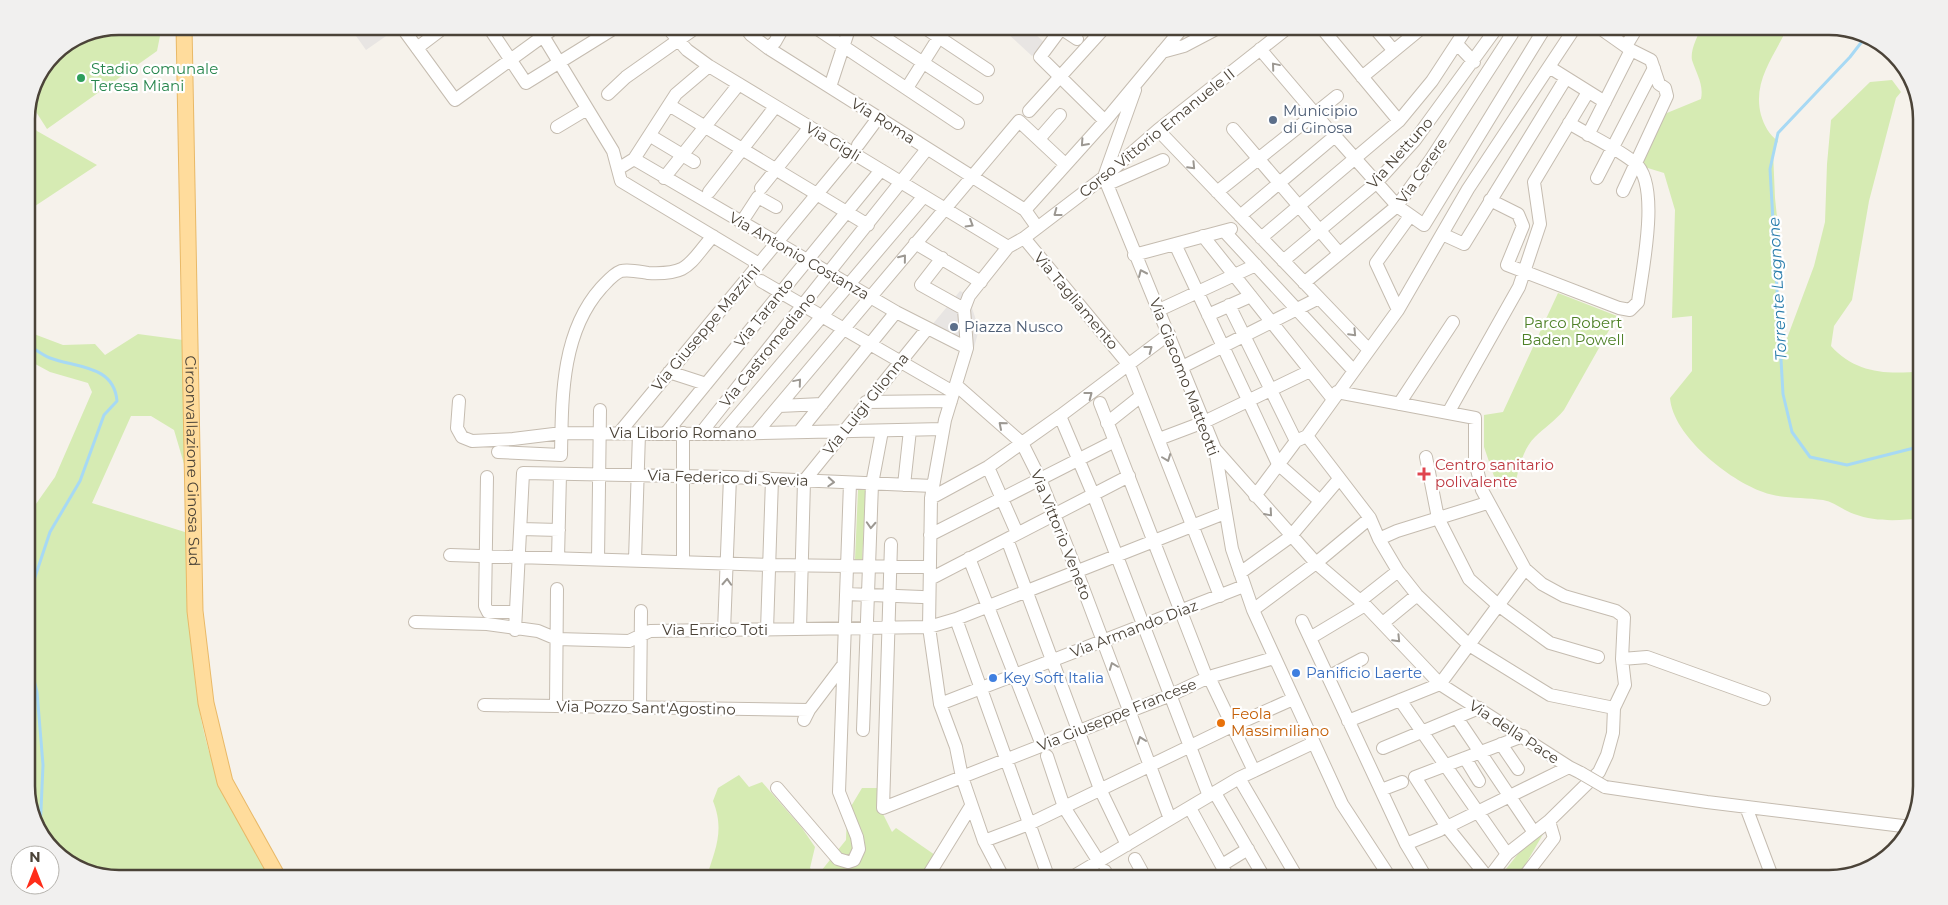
<svg xmlns="http://www.w3.org/2000/svg" width="1948" height="905" font-family="Montserrat,sans-serif">
<style>
.green{fill:#d6ebb3}
.parking{fill:#e8e5e3}
.lines{fill:none;stroke-linecap:round;stroke-linejoin:round}
.stream{stroke:#a7d9f4;stroke-width:3}
.minor-casing{stroke:#c5bcb0;stroke-width:14}
.major-casing{stroke:#e9b967;stroke-width:17}
.minor{stroke:#fff;stroke-width:12}
.major{stroke:#ffdc9c;stroke-width:15}
.minor-bridge-casing{stroke:#c5bcb0;stroke-width:14;stroke-linecap:butt}
.minor-bridge{stroke:#fff;stroke-width:12}
.oneway{stroke:#9c9892}
.leisure-dot{fill:#2e9e5b;stroke:#fff;stroke-width:2}
.service-dot{fill:#5c6f8a;stroke:#fff;stroke-width:2}
.health-dot{fill:#e0444e;stroke:#fff;stroke-width:2}
.shop-dot{fill:#3f7fe0;stroke:#fff;stroke-width:2}
.food-dot{fill:#e8710a;stroke:#fff;stroke-width:2}
.labels{text-anchor:middle;stroke-width:4.5;stroke-linejoin:round;paint-order:stroke}
.leisure-label{font-size:15px;fill:#27864d;stroke:#fff;text-anchor:start}
.service-label{font-size:15px;fill:#4e5e75;stroke:#fff;text-anchor:start}
.street-label{font-size:15px;fill:#4b4338;stroke:#fff}
.park-label{font-size:15px;fill:#4f8128;stroke:#fff}
.health-label{font-size:15px;fill:#be3a42;stroke:#fff;text-anchor:start}
.shop-label{font-size:15px;fill:#366cbe;stroke:#fff;text-anchor:start}
.food-label{font-size:15px;fill:#c56008;stroke:#fff;text-anchor:start}
.water-label{font-size:16px;font-style:italic;fill:#297dac;stroke:#fff}
.rim{fill:none;stroke:#4b4338;stroke-width:2.5}
</style>
<rect width="100%" height="100%" fill="#f6f2eb"/>
<path class="green" d="M119 26H158L161 31 157 51 47 129 31 104 53 53 83 33Z
M1702 26H1788C1775 56 1752 80 1761 115 1764 125 1769 135 1778 141L1773 152 1775 198 1780 246 1776 280 1783 349 1814 266 1825 222 1827 164 1831 120 1870 82 1892 80 1901 92 1896 98 1869 201 1852 300 1834 326 1831 346C1855 373 1887 375 1922 371V518C1898 521 1876 522 1854 514 1843 510 1834 502 1823 500 1804 497 1781 499 1763 492 1729 480 1673 436 1670 398L1692 371V316L1672 318 1675 210 1664 173 1638 165 1662 115 1701 99C1704 84 1696 73 1692 60 1690 50 1698 35 1702 26Z
M26 116 37 131 97 165 26 212Z
M1558 293 1617 316 1564 410C1555 421 1544 428 1535 437 1523 449 1520 465 1516 480L1496 482 1484 447V415L1503 412Z
M26 331 63 345 95 344 105 355 138 334 183 340 187 474 174 430 151 416H131L92 503 188 533C192 620 187 715 226 796 239 825 258 852 274 879H118L83 872 42 838 26 793V518L55 477 92 392 88 383 50 372 26 359Z
M858 490H866L862 561 855 560Z
M739 775 749 787 762 782 802 828 815 847 810 868 817 876 846 840 847 813 862 788H880V808L892 832 896 828 935 855 921 879H898L890 870 878 875 877 879H706C715 850 725 831 713 801L718 788Z
M1546 829 1517 879H1498L1534 834Z"/>
<path class="parking" d="M349 26H399V27L366 50Z
M1014 26H1026L1045 43 1032 56 1007 33Z
M960 291 975 298 972 308 977 323 978 333 972 355 927 331Z"/>
<g class="lines">
<path class="stream" d="M1867 35 1850 57 1778 133 1770 169 1783 394 1792 432 1810 457 1847 465 1922 446
M26 344C34 348 42 355 50 358 77 368 114 365 117 401L104 415 80 481 50 532 32 586 26 623
M26 648 37 692 43 765 40 832"/>
<defs>
<path id="minor" d="M401 26 455 100 557 26
M488 26 526 83 618 26
M537 26 613 151 621 181 759 264
M666 26 687 50 709 66 1008 247
M744 26 751 35 768 48 1025 210 1037 227
M813 26 958 123
M867 26 977 98
M922 26 988 70
M1063 26 1040 57 1105 121
M1320 26 1399 121
M1373 26 1394 51
M1597 26 1631 50 1651 60 1659 84 1665 88 1667 96 1623 191
M1062 29 1077 39
M1457 44 1474 62
M1626 46 1638 26
M417 48 446 26
M768 48 775 42 784 26
M1260 49 1328 129
M1162 52 1184 46 1222 26
M1549 67 1605 102
M1362 77 1424 26
M830 87 850 26
M907 88 946 26
M608 94 626 77 694 29
M669 105 868 225
M1029 111 1106 26
M557 127 587 109
M1233 129 1339 253
M1158 130 1368 349
M1588 135 1631 50
M654 138 694 162
M1039 139 1060 115
M858 145 878 118
M634 159 896 312 967 348
M618 169 634 159 676 94 709 66
M1105 174 1135 90
M1104 177 1215 449 1232 549 1253 610 1342 804 1391 879
M664 178 739 84
M1597 178 1654 68
M1108 184 1163 160
M761 188 809 128
M709 192 775 107
M1217 192 1337 96
M1490 200 1518 214 1523 226 1507 265 1619 308 1630 310 1638 302C1642 271 1661 184 1635 163 1619 149 1588 135 1569 123
M1397 206 1424 225 1546 26
M1025 210 1105 121 1184 26
M1240 216 1335 136 1393 201
M741 223 758 197 776 207
M1224 231 1353 370
M1442 234 1464 244 1566 78
M1203 236 1332 398
M1024 238 1129 365 1220 596
M1261 238 1399 121 1432 81 1468 26
M915 243 981 282
M1175 244 1278 464 1320 501
M1134 255 1231 229
M942 258 921 285 964 309
M1283 261 1376 183 1415 140 1498 26
M761 281 953 392
M1304 283 1397 206 1431 159 1512 34
M1229 305 1296 441
M1159 310 1256 265
M1398 310 1376 263 1410 216
M1208 315 1251 296
M1182 367 1319 298
M669 372 706 384
M956 385 1022 443 1040 479 1077 572 1170 819
M1337 392 1475 418V461L1482 490 1525 569 1542 584 1564 596 1616 611 1624 617 1622 659 1625 685 1614 708 1613 733 1607 755 1599 772 1549 821 1507 854 1488 879
M459 401 457 428 462 437 472 441 513 439 562 433 722 434 943 429
M866 402 951 401
M1100 403 1204 671
M1399 404 1453 322
M779 406 822 404
M1448 413 1519 287 1540 224 1534 182 1588 92
M1060 416 1093 494 1209 796
M1107 423 1141 396
M799 432 896 312
M619 433 851 153
M666 433 881 170
M701 433 927 149
M756 433 1019 121 1065 164
M722 434 924 196
M1307 436 1370 518 1379 539 1398 571 1417 595 1469 645 1550 695 1614 708
M1159 439 1204 422 1310 371
M1215 449 1316 563 1365 605 1440 684 1569 767 1581 773
M498 452 561 455C562 398 561 333 601 288 607 282 613 274 621 271 629 269 641 272 648 273 690 275 688 264 713 236
M1426 457 1438 518 1469 579 1498 605 1550 643 1598 657
M988 467 1017 533
M487 477 485 606 488 612H511L515 615
M904 485 910 430
M1255 496 1296 441 1307 436 1398 310 1468 189 1576 26
M931 498 988 467 1060 416 1169 334
M521 529 559 530
M930 535 1115 441
M1007 539 1100 789 1127 845
M1379 539 1397 531 1487 503
M891 544 883 808 1171 695 1209 677 1274 658
M450 555 769 565 930 567
M558 558 560 474
M969 558 1042 745
M598 559 600 410
M635 560 639 433
M683 561V433
M1240 573 1290 537 1339 479
M930 579 1129 476
M846 594 922 597
M1360 601 1398 571
M1253 610 1316 563 1370 518
M956 619 1049 879
M1302 621 1406 844 1427 879
M415 622 487 624 538 631 557 639 629 641 650 631 929 627 956 619 1225 513
M1383 623 1417 595
M800 629 804 481 927 329
M515 630 523 473 730 477 933 486
M767 630 772 479
M724 631 730 477
M1310 638 1365 605
M1622 659 1647 657 1764 699
M1209 677 1254 771
M1328 677 1362 659
M1400 700 1507 854
M940 704 1244 586
M484 705 809 710
M556 706 557 589
M640 707 641 611
M1457 718 1533 831
M804 720 809 710 843 665
M1348 721 1440 684 1525 569
M1239 723 1293 699
M863 730 872 484 882 431
M1501 744 1518 769
M1383 748 1479 708
M1047 756 1064 807 1099 862
M1465 758 1479 781
M1239 778 1298 879
M1605 787 1707 802 1911 827
M777 788 838 859 848 862 854 860 859 849 857 837 839 792 850 483
M1381 790 1402 782
M1215 793 1265 879
M1746 807 1773 879
M1190 808 1229 879
M1447 827 1569 767
M984 841 1029 824 1234 725
M1406 844 1440 830
M1135 859 1146 879
M1222 865 1248 849
M1105 871 1109 879
M1488 878 1447 827 1415 777 1523 736
M926 879 971 806
M1004 879 984 841 962 777 956 747 940 704 929 627 931 498 945 420 967 348 964 309 969 296 1008 247 1024 238 1104 177 1158 130 1290 26
M1069 879 1239 778 1313 743
M1526 879 1527 873 1554 838 1549 821"/>
<g id="major">
<path id="s1" d="M184 26 195 611 206 703 225 782 279 879"/>
</g>
</defs>
<use href="#minor" class="minor-casing"/>
<use href="#major" class="major-casing"/>
<use href="#minor" class="minor"/>
<use href="#major" class="major"/>
<defs>
<path id="minor-bridge" d="M1581 773 1605 787"/>
</defs>
<use href="#minor-bridge" class="minor-bridge-casing"/>
<use href="#minor-bridge" class="minor-bridge"/>
</g>
<defs><path id="oneway-chevron" d="M-2-3.5L2.5 0L-2 3.5" fill="none" stroke-width="1.6" stroke-linecap="round" stroke-linejoin="round" transform="scale(1.25)"/></defs>
<g class="oneway">
<use href="#oneway-chevron" transform="translate(1275 66) rotate(-130)"/>
<use href="#oneway-chevron" transform="translate(1084 143) rotate(132)"/>
<use href="#oneway-chevron" transform="translate(1192 166) rotate(46)"/>
<use href="#oneway-chevron" transform="translate(1057 213) rotate(143)"/>
<use href="#oneway-chevron" transform="translate(970 224) rotate(31)"/>
<use href="#oneway-chevron" transform="translate(903 258) rotate(-51)"/>
<use href="#oneway-chevron" transform="translate(1142 273) rotate(-114)"/>
<use href="#oneway-chevron" transform="translate(1353 333) rotate(46)"/>
<use href="#oneway-chevron" transform="translate(1149 349) rotate(-37)"/>
<use href="#oneway-chevron" transform="translate(798 382) rotate(-50)"/>
<use href="#oneway-chevron" transform="translate(1089 395) rotate(-37)"/>
<use href="#oneway-chevron" transform="translate(1002 425) rotate(-139)"/>
<use href="#oneway-chevron" transform="translate(1167 458) rotate(69)"/>
<use href="#oneway-chevron" transform="translate(831 482) rotate(3)"/>
<use href="#oneway-chevron" transform="translate(1269 513) rotate(49)"/>
<use href="#oneway-chevron" transform="translate(871 525) rotate(93)"/>
<use href="#oneway-chevron" transform="translate(727 582) rotate(-87)"/>
<use href="#oneway-chevron" transform="translate(1397 639) rotate(46)"/>
<use href="#oneway-chevron" transform="translate(1113 666) rotate(-111)"/>
<use href="#oneway-chevron" transform="translate(1141 740) rotate(-110)"/>
</g>
<circle class="leisure-dot" cx="81" cy="78" r="5"/>
<g class="service-dot">
<circle cx="1273" cy="120" r="5"/>
<circle cx="954" cy="327" r="5"/>
</g>
<path class="health-dot" d="M1421.5 466.5h5v5h5v5h-5v5h-5v-5h-5v-5h5z"/>
<g class="shop-dot">
<circle cx="1296" cy="673" r="5"/>
<circle cx="993" cy="678" r="5"/>
</g>
<circle class="food-dot" cx="1221" cy="723" r="5"/>
<g class="labels">
<g class="leisure-label">
<text x="91" y="74">Stadio comunale<tspan x="91" dy="17">Teresa Miani</tspan></text>
</g>
<g class="service-label">
<text x="1283" y="116">Municipio<tspan x="1283" dy="17">di Ginosa</tspan></text>
<text x="964" y="332">Piazza Nusco</text>
</g>
<g class="street-label">
<text transform="translate(883 121) rotate(32)" y="5">Via Roma</text>
<text transform="translate(1157 133) rotate(-39)" y="5">Corso Vittorio Emanuele II</text>
<text transform="translate(833 142) rotate(31)" y="5">Via Gigli</text>
<text transform="translate(1400 153) rotate(-48)" y="5">Via Nettuno</text>
<text transform="translate(1422 171) rotate(-55)" y="5">Via Cerere</text>
<text transform="translate(799 256) rotate(30)" y="5">Via Antonio Costanza</text>
<text transform="translate(1076 301) rotate(50)" y="5">Via Tagliamento</text>
<text transform="translate(764 313) rotate(-51)" y="5">Via Taranto</text>
<text transform="translate(706 328) rotate(-50)" y="5">Via Giuseppe Mazzini</text>
<text transform="translate(768 350) rotate(-51)" y="5">Via Castromediano</text>
<text transform="translate(1184 377) rotate(69)" y="5">Via Giacomo Matteotti</text>
<text transform="translate(866 404) rotate(-51)" y="5">Via Luigi Glionna</text>
<text x="683" y="438">Via Liborio Romano</text>
<text dy="5" stroke="none"><textPath href="#s1" startOffset="435">Circonvallazione Ginosa Sud</textPath></text>
<text transform="translate(728 478) rotate(2)" y="5">Via Federico di Svevia</text>
<text transform="translate(1061 535) rotate(68)" y="5">Via Vittorio Veneto</text>
<text transform="translate(1134 629) rotate(-21)" y="5">Via Armando Diaz</text>
<text x="715" y="635">Via Enrico Toti</text>
<text transform="translate(646 708) rotate(1)" y="5">Via Pozzo Sant'Agostino</text>
<text transform="translate(1117 715) rotate(-22)" y="5">Via Giuseppe Francese</text>
<text transform="translate(1514 732) rotate(33)" y="5">Via della Pace</text>
</g>
<g class="park-label">
<text x="1573" y="328">Parco Robert<tspan x="1573" dy="17">Baden Powell</tspan></text>
</g>
<g class="health-label">
<text x="1435" y="470">Centro sanitario<tspan x="1435" dy="17">polivalente</tspan></text>
</g>
<g class="shop-label">
<text x="1306" y="678">Panificio Laerte</text>
<text x="1003" y="683">Key Soft Italia</text>
</g>
<g class="food-label">
<text x="1231" y="719">Feola<tspan x="1231" dy="17">Massimiliano</tspan></text>
</g>
<g class="water-label">
<text transform="translate(1777 289) rotate(-93)" y="6">Torrente Lagnone</text>
</g>
</g>
<path d="M0 0H1948V905H0ZM119 35H1829A84 84 0 0 1 1913 119V786A84 84 0 0 1 1829 870H119A84 84 0 0 1 35 786V119A84 84 0 0 1 119 35Z" fill="#f1f0ef" fill-rule="evenodd"/>
<path class="rim" d="M119 35H1829A84 84 0 0 1 1913 119V786A84 84 0 0 1 1829 870H119A84 84 0 0 1 35 786V119A84 84 0 0 1 119 35Z"/>
<g transform="translate(35 870)"><circle r="24" fill="#ffffff" stroke="#b7b4af"/>
<path d="M0-4L9 19L0 12L-9 19Z" fill="#ff2d1a"/>
<text y="-8" font-size="14" font-weight="bold" text-anchor="middle" fill="#4b4338">N</text>
</g>
</svg>
